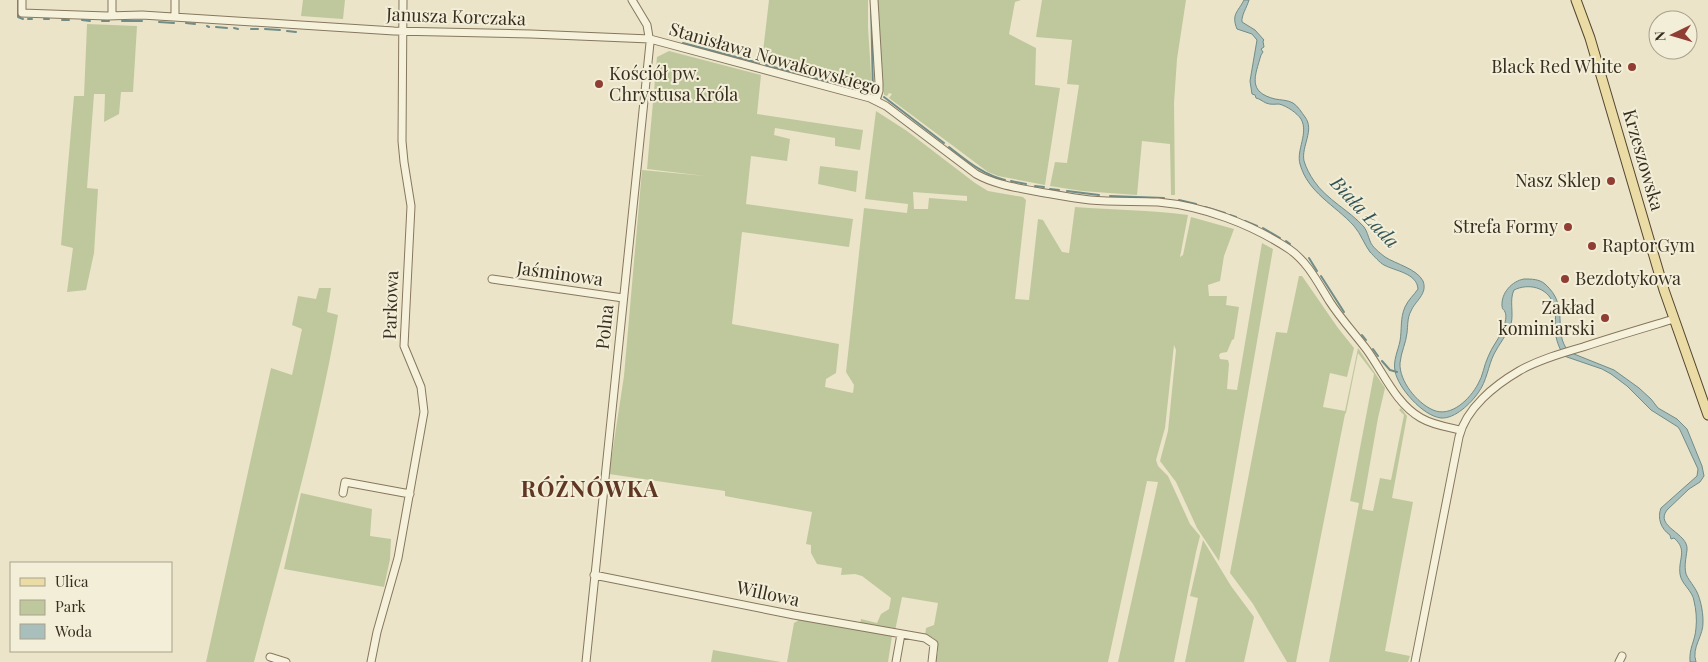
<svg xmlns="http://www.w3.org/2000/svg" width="1708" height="662" font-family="'Playfair Display',serif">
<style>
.green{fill:#bfc89d;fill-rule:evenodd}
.water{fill:#a9bfbb;stroke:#708d89}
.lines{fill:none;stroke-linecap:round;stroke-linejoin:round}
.stream{stroke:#708d89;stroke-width:2}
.minor-casing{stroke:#86775f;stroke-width:9}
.major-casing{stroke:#544632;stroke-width:11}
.minor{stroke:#f6f1db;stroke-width:7}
.major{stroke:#eadca4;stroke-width:9}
.poi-dot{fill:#903d34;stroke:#f3eed7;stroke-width:2}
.labels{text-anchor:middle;stroke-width:4;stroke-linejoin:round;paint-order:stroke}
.street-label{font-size:18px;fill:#372e21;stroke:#f3eed7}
.poi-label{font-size:18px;fill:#372e21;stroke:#f3eed7;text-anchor:end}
.water-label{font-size:19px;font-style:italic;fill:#325456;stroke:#f3eed7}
.district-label{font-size:22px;font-weight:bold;letter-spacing:1px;fill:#603724;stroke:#f3eed7}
</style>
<rect width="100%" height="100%" fill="#ebe4c8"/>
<path class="green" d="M303 0H345L343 19 301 16Z
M769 0H868V27L872 90 762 60Z
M878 0H1021L1015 2 1009 34 1036 48 1035 85 1060 88 1045 185 998 176 988 172 889 98 892 94 889 93 887 96 884 95 880 55Z
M1042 0H1186L1177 59 1174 103 1175 195H1171L1170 144 1142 141 1137 195 1082 191 1050 186 1055 162 1067 163 1079 85 1067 84 1072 40 1036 37Z
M87 24 137 26 133 92H121L119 114 104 122 105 94H94L87 188 98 189 94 253 86 290 67 292 73 248 61 245 74 96H84Z
M669 51 761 75 757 114 863 130 860 150 835 146V138L775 128 774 135 790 139 787 161 751 156 746 204 853 219 849 247 742 232 732 324 839 344 836 373 826 379 825 387 853 393 854 385 846 372 864 208 907 213 908 204 865 199 876 111 907 131 975 183 988 191 1023 197 1026 200 1015 299 1029 300 1038 219 1043 220 1062 252 1069 253 1075 207C1113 210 1150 210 1188 215L1180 257 1183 255 1191 217 1234 229 1224 256 1220 281 1208 285 1209 296H1227L1226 305 1239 307 1234 339 1232 340 1227 352 1221 353 1219 355 1220 359 1228 360 1229 364 1227 389 1237 390 1262 243 1273 249 1219 561 1197 528 1176 482 1160 461 1168 431 1176 350 1174 345 1165 428 1156 460 1158 466 1168 476 1190 524 1200 536 1196 552 1174 662H1118L1158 482 1147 481 1108 662H935L938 652 937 641 932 637 925 636 926 628 934 625 938 603 902 597 895 631 860 624 861 619 877 623 881 614 889 609 891 598 862 576 855 574 841 575 842 568 817 564 811 553V545L806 544 812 512 725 496V491L609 474 624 376 642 170 705 176 647 169 657 57ZM913 192 967 196V201L929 198 928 209H914Z
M820 166 858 171 856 192 818 184Z
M1299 276H1302L1338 328 1354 348 1347 377 1330 373 1323 407 1345 411 1358 348 1385 388 1378 418 1362 509 1373 511 1380 478 1391 480 1404 415 1399 410 1401 408 1407 416 1392 498 1413 502 1385 651 1410 656 1408 662H1329L1359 503 1350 501 1374 374 1358 353 1346 413 1345 414 1296 662H1287L1253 604 1230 573 1276 332 1287 333Z
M319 288H331L327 312 338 315C318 433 284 547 254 662H206L271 368 292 375 302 329 292 325 298 296 316 299Z
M301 493 372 509 370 536 391 539 390 559 384 587 284 569Z
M1203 540 1231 586 1254 617 1244 662H1185L1198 598 1190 596Z
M799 620 892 636 888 662H787L794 623Z
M713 650 781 662H711Z"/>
<path class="water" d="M1244 0H1249C1247 7 1241 16 1242 22L1255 30 1264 40 1263 41 1264 47 1261 49 1263 52 1261 55C1255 76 1247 92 1275 99 1280 100 1288 100 1293 103 1298 106 1302 113 1305 117 1315 130 1301 146 1304 161 1306 168 1310 175 1314 181 1327 200 1349 210 1364 227 1367 231 1368 236 1370 241 1372 247 1380 253 1385 257 1396 264 1417 269 1423 281 1428 294 1415 301 1411 311 1407 318 1408 326 1407 333 1406 343 1401 352 1400 363 1399 381 1417 403 1433 410 1451 418 1470 399 1478 384 1483 376 1484 365 1488 357 1492 346 1500 338 1504 327 1505 323 1507 316 1505 312 1503 307 1503 312 1502 306 1501 293 1512 281 1524 279 1532 279 1539 279 1545 284 1571 307 1551 331 1569 352L1614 370 1639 388 1651 399 1658 408 1677 419 1687 429 1702 466 1704 476 1700 482 1689 489 1667 510C1654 527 1689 533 1687 550 1686 559 1684 565 1686 574 1688 579 1691 582 1694 587 1700 595 1703 611 1703 621 1704 636 1691 647 1696 662H1690C1689 647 1695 642 1696 628 1697 619 1696 609 1694 601 1693 591 1681 584 1680 574 1678 559 1688 550 1674 538L1671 539 1670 535C1661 529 1657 518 1661 508L1697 476 1698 469 1680 430 1678 427 1651 410 1627 386 1611 374 1602 369 1564 356C1559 348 1556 340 1555 330 1555 321 1557 311 1553 303 1547 287 1528 283 1514 290 1509 300 1514 313 1511 324 1507 335 1499 344 1494 354 1488 366 1487 381 1478 393 1471 403 1455 419 1441 418 1423 416 1398 388 1395 371 1393 360 1398 351 1400 341 1402 330 1400 318 1405 307 1408 300 1414 295 1418 289 1417 273 1395 271 1384 265 1380 263 1374 256 1370 252 1364 244 1361 234 1354 226 1335 205 1308 193 1300 164 1296 150 1309 133 1301 119 1297 113 1287 106 1279 104 1275 104 1271 105 1266 103 1262 101 1260 99 1256 98L1255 95 1252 94 1250 81 1257 40 1252 34 1237 29C1231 14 1238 12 1244 0Z"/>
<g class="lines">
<path class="stream" d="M18 0V17L23 19
M871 0 873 93
M28 19H32
M44 19H49
M62 20H69
M82 20 90 21
M102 21H109
M122 21H142
M159 22 174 23
M186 23 195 24
M207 26 209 27
M216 27 227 28
M234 28 238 29
M251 29H258
M265 29 280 30
M287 31 296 32
M683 43 759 63
M766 65 829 82
M833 83 868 92
M884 97 944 143
M949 147C966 160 983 175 1005 180
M1011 181 1026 184
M1035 186 1044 187
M1050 189 1059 190
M1067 191 1099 195
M1110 196 1164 198
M1179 200 1196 204
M1205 207 1225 213
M1230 215 1236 217
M1245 221 1257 226
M1263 228 1280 238
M1286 241 1290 244
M1309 258 1317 271
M1321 276 1344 312
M1362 335 1366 340
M1373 349 1378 356
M1382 361 1390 370 1397 372"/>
<defs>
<path id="minor" d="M22 0V13L107 16 142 15 394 31 531 34 650 39 870 98 886 106 976 174C994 184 1013 187 1034 191 1052 194 1071 198 1090 200 1112 202 1135 201 1158 202 1203 206 1251 224 1289 249 1308 262 1318 283 1330 302 1341 319 1355 334 1367 350 1383 372 1396 404 1421 418 1433 425 1447 427 1460 430
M874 0 879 83V91L876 100
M112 16V0
M175 17V0
M492 279 623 298
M343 493 345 482 410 494
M594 575 794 615 925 638 934 644 932 662
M270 657 286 662
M371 662 377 632 398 558 424 412 421 387 404 346 411 206 404 162 402 141 403 0
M586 662 650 43 647 25 632 0
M896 662 901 634
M1415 662 1459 437C1466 408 1495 385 1519 371 1538 360 1562 353 1583 347 1613 337 1644 328 1674 319
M1619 662 1622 656"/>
<path id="major" d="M1576 0 1590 38 1664 290 1708 415"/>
</defs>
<use href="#minor" class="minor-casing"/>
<use href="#major" class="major-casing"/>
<use href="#minor" class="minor"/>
<use href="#major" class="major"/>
</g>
<g class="poi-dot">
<circle cx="1632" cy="67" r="5"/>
<circle cx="599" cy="84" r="5"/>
<circle cx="1611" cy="181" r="5"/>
<circle cx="1568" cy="227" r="5"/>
<circle cx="1592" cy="246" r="5"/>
<circle cx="1565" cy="279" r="5"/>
<circle cx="1605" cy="318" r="5"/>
</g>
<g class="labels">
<g class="street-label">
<text transform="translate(456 17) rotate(2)" y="6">Janusza Korczaka</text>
<text transform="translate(775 59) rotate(16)" y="6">Stanisława Nowakowskiego</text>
<text transform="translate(1643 160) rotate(74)" y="6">Krzeszowska</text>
<text transform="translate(560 274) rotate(8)" y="6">Jaśminowa</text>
<text transform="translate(391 305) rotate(-88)" y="6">Parkowa</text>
<text transform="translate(605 327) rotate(-84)" y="6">Polna</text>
<text transform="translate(768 594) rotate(12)" y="6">Willowa</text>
</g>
<g class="poi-label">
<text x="1622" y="73">Black Red White</text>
<text x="609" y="80" text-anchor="start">Kościół pw.<tspan x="609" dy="21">Chrystusa Króla</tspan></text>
<text x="1601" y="187">Nasz Sklep</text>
<text x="1558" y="233">Strefa Formy</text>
<text x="1602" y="252" text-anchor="start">RaptorGym</text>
<text x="1575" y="285" text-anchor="start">Bezdotykowa</text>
<text x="1595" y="314">Zakład<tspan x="1595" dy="21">kominiarski</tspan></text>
</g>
<g class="water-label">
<text transform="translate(1365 212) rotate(47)" y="7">Biała Łada</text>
</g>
<g class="district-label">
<text x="590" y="497">RÓŻNÓWKA</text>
</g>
</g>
<rect x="10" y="562" width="162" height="90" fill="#f3eed7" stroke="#a8a18e"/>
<rect x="20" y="578" width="25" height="8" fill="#eadca4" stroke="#a8a18e"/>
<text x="55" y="587" font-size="15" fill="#372e21">Ulica</text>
<rect x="20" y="600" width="25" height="15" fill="#bfc89d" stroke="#a8a18e"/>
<text x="55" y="612" font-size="15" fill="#372e21">Park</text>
<rect x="20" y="624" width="25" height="15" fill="#a9bfbb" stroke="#a8a18e"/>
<text x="55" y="637" font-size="15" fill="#372e21">Woda</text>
<g transform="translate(1673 35) rotate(265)"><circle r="24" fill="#f3eed7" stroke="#a8a18e"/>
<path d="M0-4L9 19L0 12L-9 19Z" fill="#903d34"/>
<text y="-8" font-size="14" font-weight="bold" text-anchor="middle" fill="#372e21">N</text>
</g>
</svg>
